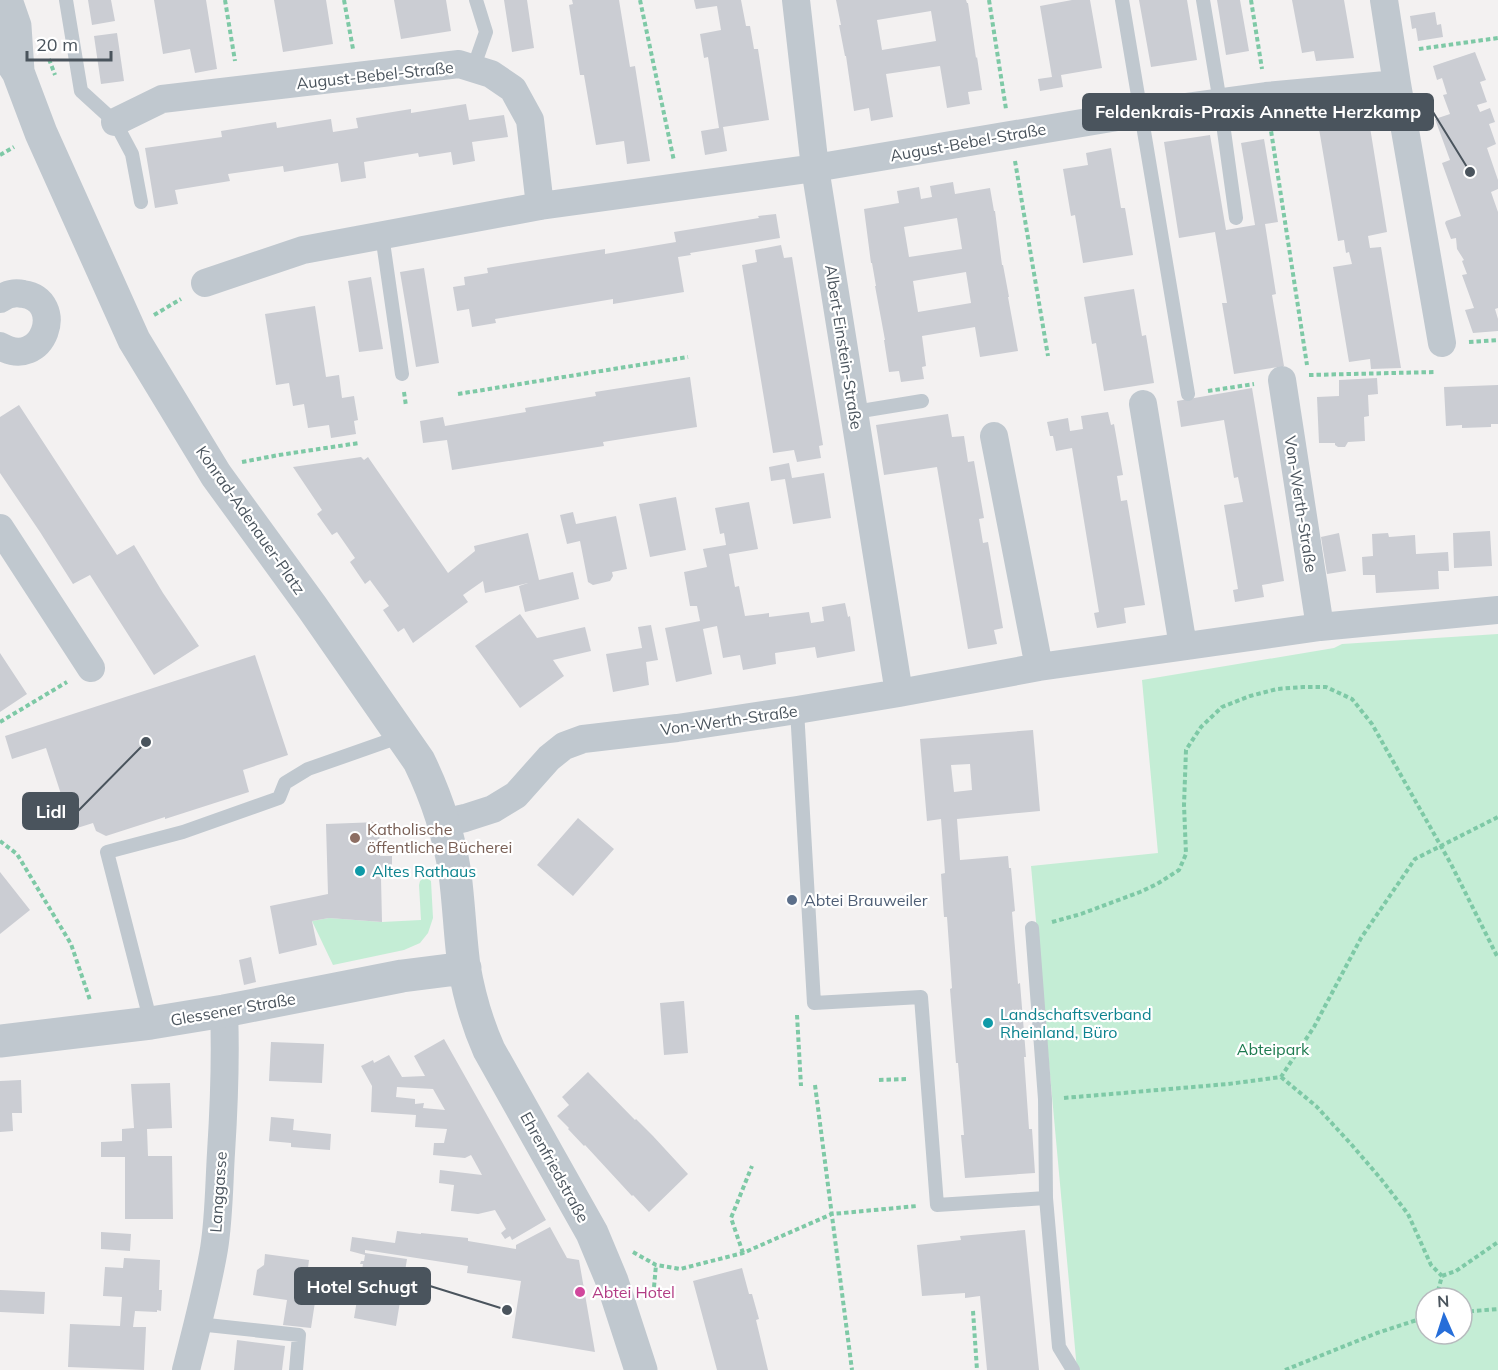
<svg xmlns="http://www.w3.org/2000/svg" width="1498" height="1370" font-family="Mulish,sans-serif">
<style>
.green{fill:#c4edd5;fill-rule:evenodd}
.building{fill:#cbcdd3;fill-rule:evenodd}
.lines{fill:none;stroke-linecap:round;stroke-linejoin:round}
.path{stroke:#7ec9a6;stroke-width:4;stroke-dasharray:4.5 3;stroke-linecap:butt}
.service{stroke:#c0c8cf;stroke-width:14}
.minor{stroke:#c0c8cf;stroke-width:28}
.tertiary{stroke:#c0c8cf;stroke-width:33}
.education-dot{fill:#8d6e63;stroke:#fff;stroke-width:2}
.culture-dot{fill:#0f9aa8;stroke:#fff;stroke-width:2}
.service-dot{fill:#5c6f8a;stroke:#fff;stroke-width:2}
.hotel-dot{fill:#d1479c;stroke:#fff;stroke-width:2}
.labels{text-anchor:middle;stroke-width:4.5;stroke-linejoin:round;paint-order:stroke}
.street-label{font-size:16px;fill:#4a545d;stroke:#fff}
.education-label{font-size:16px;fill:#785e54;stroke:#fff;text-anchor:start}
.culture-label{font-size:16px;fill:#0d838f;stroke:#fff;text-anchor:start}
.service-label{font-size:16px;fill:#4e5e75;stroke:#fff;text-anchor:start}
.park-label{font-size:16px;fill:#1e7b50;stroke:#fff}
.hotel-label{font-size:16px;fill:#b23c85;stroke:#fff;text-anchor:start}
.leader{fill:none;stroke:#4a545d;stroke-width:2}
.callout-dot{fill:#4a545d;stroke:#fff;stroke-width:2}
.callout{fill:#4a545d;stroke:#4a545d;stroke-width:2}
.callout-label{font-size:18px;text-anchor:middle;font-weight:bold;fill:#fff}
</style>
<rect width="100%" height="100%" fill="#f3f1f1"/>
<path class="green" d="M1498 634V1370H1077L1031 866 1158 853 1142 680 1334 648 1342 644ZM1426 1298H1462V1334H1426Z
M425 877 431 881 433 918 428 933 420 943 404 950 333 965 312 921 329 918 382 922 421 920 419 885 420 881Z"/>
<path class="building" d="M88 0H111L115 21 92 25Z
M154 0H206L217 69 195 73 190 49 163 54Z
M274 0H326L333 44 283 52Z
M394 0H446L451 31 401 39Z
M504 0H527L534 48 512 52Z
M572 0H619L630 67 635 66 650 161 627 164 624 141 596 145 584 75H580L569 5 573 4Z
M694 0H741L746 26H750L754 49H758L769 120 723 127 727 151 705 155 701 131 719 128 708 57 704 58 700 34 721 30 717 6 696 9Z
M836 0H966L967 3H968L976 58 977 57 982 90 968 92 970 104 947 108 940 66 886 74 893 117 871 121 869 108 854 111 846 56H845L839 25H841ZM931 11 936 41 882 50 877 20Z
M1072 0H1090L1102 68 1061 75 1063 87 1040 91 1038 79 1052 77 1040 6Z
M1139 0H1187L1197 60 1151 67Z
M1217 0H1240L1249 51 1226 55Z
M1292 0H1344L1354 58 1316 61 1314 51 1302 53Z
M1435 12 1437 25 1441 24 1443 37 1418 41 1416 28 1412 29 1410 16Z
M117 33 124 81 101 84 94 36Z
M1475 52 1486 80 1480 82 1487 102 1477 105 1480 112 1490 108 1495 122 1489 124 1496 144 1487 148 1498 180V189L1491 192 1498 212V308L1495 309 1498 319V331L1473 333 1465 310 1474 308 1462 275 1467 274 1462 261 1464 260 1457 249 1456 238 1451 239 1445 223 1446 221 1461 216 1442 163 1450 160 1435 119 1450 114 1443 95 1447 94 1442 78 1437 80 1433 66Z
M466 104 469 120 504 115 508 137 472 142 475 161 453 165 451 152 419 157 418 153 364 162 366 178 341 182 338 163 284 172 283 166 228 174 230 181 175 190 178 204 155 208 145 148 222 137 221 131 276 122 277 128 331 119 333 132 358 128 356 118 411 109V113Z
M1368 115 1387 232 1368 236 1370 248 1381 247 1401 368 1371 369 1370 359 1349 362 1333 267 1352 264 1349 252 1346 253 1344 240 1338 241 1318 123Z
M1210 135 1226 230 1255 225 1241 143 1264 139 1278 222 1265 224 1276 294 1272 295 1284 366 1234 374 1222 303H1227L1215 232 1179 238 1164 142Z
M1111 148 1121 208H1125L1133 255 1083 263 1075 215 1071 216 1063 169 1088 165 1086 153Z
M953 182 955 194 990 188 994 211H995L1002 265H1003L1009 297H1008L1018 351 980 357 975 327 922 336 926 366 922 367 924 379 901 382 899 371 889 372 884 340H885L875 286H876L872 263H871L864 209 899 203 897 191 919 187 921 199 932 197 930 186ZM957 218 962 249 909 257 904 227ZM966 272 971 303 918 312 913 281Z
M776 214 780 238 690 253 691 255 678 257 684 292 613 304V299L542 311 495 319 496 323 472 327 469 309 457 311 453 287 465 285 464 277 488 273 487 268 605 249V254L676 242 674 232 759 218 758 216Z
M781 245 784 258 792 257 823 445 819 446 821 458 797 462 794 450 773 453 742 265 757 262 755 250Z
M424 268 439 363 416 367 400 272Z
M371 277 383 349 359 352 348 281Z
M1134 289 1142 336 1146 335 1154 383 1104 391 1096 343 1092 344 1084 297Z
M315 306 326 377 339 375 342 398 354 396 358 420 354 421 356 434 331 438 329 425 308 428 304 404 293 406 289 383 276 385 265 314Z
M690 377 697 427 603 442 604 446 452 470 447 440 423 443 420 421 443 417 445 426 526 412 525 408 596 396 595 392Z
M1377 378 1378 394 1368 395 1369 416 1364 417 1365 441 1348 442 1345 447H1338L1335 445V443H1319L1317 397 1339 396V380Z
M1498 385V424H1491V427L1462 428V425L1446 426 1444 387Z
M1252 388 1284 581 1262 585 1264 597 1235 602 1233 590 1238 589 1224 505 1243 502 1238 477 1234 478 1224 420 1181 427 1177 401Z
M19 405 117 555 134 545 163 593 199 646 154 675 90 575 73 584 40 532 0 473V417Z
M1108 412 1111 425 1114 424 1123 475 1117 476 1121 501 1127 500 1145 605 1124 608 1126 623 1097 628 1094 613 1099 612 1072 448 1056 451 1053 436H1050L1047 422 1068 418 1070 431 1083 429 1081 416Z
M948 414 952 437 964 436 968 462 974 461 984 518 979 519 983 543 988 542 1003 628 994 630 997 644 968 649 937 467 884 475 876 425Z
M361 457 364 460 368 457 448 573 475 551 474 546 528 533 539 580 573 572 579 599 525 612 519 586 528 583 485 593 483 581 463 595 468 602 413 643 404 628 398 632 383 610 389 606 370 580 365 584 350 562 355 558 337 532 332 535 317 514 322 510 293 467Z
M789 463 792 478 824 473 831 518 793 524 785 479 771 481 769 467Z
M676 497 686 550 650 557 639 504Z
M749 502 758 549 729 554 735 587 739 586 745 616 769 613V617L809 612 811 623 824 621 822 607 845 603 848 617 850 616 855 651 817 658 815 647 775 653 776 664 743 670 740 655 723 658 717 626 703 629 712 674 676 682 665 628 700 621 697 606H690L684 572 707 567 703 549 726 545 724 533 720 534 715 508Z
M573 512 576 524 616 516 627 569 612 572 613 576 610 581 593 585 588 582 580 541 567 544 560 515Z
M1490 531 1492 566 1454 568 1453 533Z
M1339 533 1346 571 1327 574 1321 537Z
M1388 533 1389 537 1415 535 1416 554 1448 552 1449 571H1438L1439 589 1376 593 1375 575H1363L1362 557 1373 556 1372 534Z
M520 614 537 638 585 627 591 651 553 660 564 676 520 708 475 646Z
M651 625 658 660 646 662 649 685 613 692 606 654 642 648 638 627Z
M0 653 27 694 0 712Z
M255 655 288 755 243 770 249 792 165 819V817L106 836 96 831 93 823 74 829 73 824 71 825 46 748 12 759 5 736Z
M1033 730 1040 811 957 819 960 860 1008 856 1009 868H1011L1015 911 1012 912 1018 984 1020 983 1026 1057H1024L1029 1129H1032L1035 1173 965 1178 961 1135H964L958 1063H956L950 989 952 988 947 917H944L941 874 945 873 941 819 927 821 920 739ZM970 764 972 790 954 792 951 765Z
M578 818 614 849 573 896 537 865Z
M379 822 380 856H392V866L393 877 381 878 382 922 329 918 312 921 317 945 279 954 270 906 328 894 326 824Z
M0 872 30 910 0 934Z
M251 957 256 982 244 985 239 960Z
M683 1001H684L688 1053 664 1055 660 1003Z
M444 1039 546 1220 512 1240 510 1236 505 1239 501 1233 506 1229 495 1210 478 1214 451 1211 454 1185 439 1183 440 1170 482 1175 471 1155 465 1158 433 1155 434 1143H444L447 1129 415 1127 416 1115 371 1112 372 1086 361 1066 373 1060 374 1063 389 1055 402 1077 425 1076 414 1056ZM397 1087 433 1089 445 1110 423 1108 424 1103 415 1104V1099L396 1097Z
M271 1042 324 1044 322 1083 269 1081Z
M588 1072 635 1120 636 1119 653 1136 688 1174 649 1212 633 1195 632 1196 585 1145 584 1146 568 1129 569 1128 557 1116 569 1105 562 1097Z
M21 1080 22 1113H12L13 1131 0 1132V1081Z
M170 1083 172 1128 147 1129 148 1156H172L173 1219H125V1157H101V1142L122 1141V1129L134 1128 131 1084Z
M271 1117 294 1119 293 1130 331 1134 330 1150 291 1147V1143L269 1141Z
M550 1227 567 1258 579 1260 595 1352 512 1338 521 1281 467 1273 468 1266 365 1250V1253L407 1259 396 1326 354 1318 363 1264H360L361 1261H364L365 1255 350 1251 352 1237 395 1243 397 1231 421 1234V1233L468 1238V1241L516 1249V1245Z
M1025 1230 1039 1370H987L980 1296 965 1298V1293L922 1296 917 1245 961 1240 960 1236Z
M101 1232 131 1234 130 1251 101 1249Z
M265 1254 309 1260 304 1300 315 1302 311 1328 283 1325 287 1300 253 1295 257 1270 264 1265Z
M124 1258 160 1260 159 1290H162L161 1311 157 1310V1312L135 1311 133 1327H146L144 1370 68 1367 70 1324 120 1326 122 1297 103 1296 105 1267 123 1268Z
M742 1268 749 1294H752L759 1319 756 1320 768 1370H717L693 1281Z
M0 1290 45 1292 44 1314 0 1312Z
M237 1340 285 1346 282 1370H234Z"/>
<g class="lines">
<path class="path" d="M225 0 235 61
M344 0 353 49
M640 0 674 161
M989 0 1006 109
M1251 0 1262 69
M1419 49 1498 38
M49 59 55 75
M1270 124 1307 365
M0 155 14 147
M1015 161 1048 356
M154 315 181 299
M1469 342 1498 340
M1309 375 1435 372V371
M1208 391 1254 384
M404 392 406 406
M458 394 688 357
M242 462 279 455 359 443
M0 722 67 682
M0 841 17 854 71 944 90 1000
M1052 922 1081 914 1140 892 1157 884 1179 870 1186 854 1184 805 1186 750 1201 727 1222 707 1250 696 1277 689 1303 687H1326L1352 699 1372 724 1451 864 1498 958
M797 1015 801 1086
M1281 1077 1316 1106 1351 1144 1381 1179 1408 1214 1431 1265 1442 1276 1436 1298
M879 1080 909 1079
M815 1085 852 1370
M1064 1098 1228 1084 1281 1077 1314 1027 1361 938 1415 859 1498 817
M633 1252 656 1265 680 1269 743 1253 832 1214 917 1206
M743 1253 731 1218 752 1166
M1442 1276 1456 1271 1498 1242
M654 1287 656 1265
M973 1311 977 1370
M1462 1312 1498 1309
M1285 1370 1377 1333 1426 1317"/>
<path class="service" d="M66 0 81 91 115 122 132 154 141 202
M1122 0 1188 394
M1203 0 1220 102 1236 218
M473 69 486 32 476 0
M382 235 402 374
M855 412 922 401
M797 710 814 1003 921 997 937 1205 1046 1198
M1032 928 1045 1099 1046 1198 1059 1347 1073 1370
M151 1023 107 852 183 832 279 798 285 783 308 769 402 736
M198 1324 299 1335 296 1370"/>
<path class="minor" d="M796 0 815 168 899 693
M1384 0 1397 84 1442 343
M115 122 162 99 459 64 491 74 513 89 530 120 540 206
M205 283 303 250 540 206 815 168 1141 113 1266 96 1397 84
M0 299C7 294 14 292 23 294 67 300 44 372 0 346
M1282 380 1320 627
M1143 404 1183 646
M994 436 1039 667
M0 528 91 668
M443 823 465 818 493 809 516 795 549 758 564 746 583 739 677 728 797 710 899 693 1039 667 1320 627 1498 610
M186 1370C196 1330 207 1290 214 1249 219 1218 219 1185 221 1153 224 1106 226 1059 224 1011"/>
<path class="tertiary" d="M6 0 15 26 18 71
M0 45 18 72 41 133 134 340 216 475 312 607 419 761C436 796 449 835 455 874 459 905 460 936 464 966 469 995 477 1023 489 1050L592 1233 612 1281 641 1370
M0 1041 151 1023 224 1011 402 976 465 968"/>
</g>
<circle class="education-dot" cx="355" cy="838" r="6"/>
<g class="culture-dot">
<circle cx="360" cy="871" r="6"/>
<circle cx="988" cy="1023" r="6"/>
</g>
<circle class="service-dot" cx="792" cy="900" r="6"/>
<circle class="hotel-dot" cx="580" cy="1292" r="6"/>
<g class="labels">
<g class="street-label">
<text transform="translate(375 75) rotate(-6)" y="6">August-Bebel-Straße</text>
<text transform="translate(968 142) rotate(-10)" y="6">August-Bebel-Straße</text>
<text transform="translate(844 347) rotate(81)" y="6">Albert-Einstein-Straße</text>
<text transform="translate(1301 504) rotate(81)" y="6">Von-Werth-Straße</text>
<text transform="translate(251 520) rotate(55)" y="6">Konrad-Adenauer-Platz</text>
<text transform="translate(729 720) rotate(-8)" y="6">Von-Werth-Straße</text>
<text transform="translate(233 1009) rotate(-10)" y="6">Glessener Straße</text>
<text transform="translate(555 1167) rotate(61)" y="6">Ehrenfriedstraße</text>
<text transform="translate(218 1192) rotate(-86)" y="6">Langgasse</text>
</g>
<g class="education-label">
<text x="367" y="835">Katholische<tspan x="367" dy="18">öffentliche Bücherei</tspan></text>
</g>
<g class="culture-label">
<text x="372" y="877">Altes Rathaus</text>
<text x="1000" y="1020">Landschaftsverband<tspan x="1000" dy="18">Rheinland, Büro</tspan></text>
</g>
<g class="service-label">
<text x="804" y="906">Abtei Brauweiler</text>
</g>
<g class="park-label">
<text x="1273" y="1055">Abteipark</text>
</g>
<g class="hotel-label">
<text x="592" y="1298">Abtei Hotel</text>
</g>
</g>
<path class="leader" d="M1470 172L1433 112M146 742L78 811M507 1310L430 1286"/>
<g class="callout-dot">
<circle cx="1470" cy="172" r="6"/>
<circle cx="146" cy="742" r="6"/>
<circle cx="507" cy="1310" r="6"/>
</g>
<g class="callout">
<rect x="1083" y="94" width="350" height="36" rx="6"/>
<rect x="23" y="793" width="55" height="36" rx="6"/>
<rect x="295" y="1268" width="135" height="36" rx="6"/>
</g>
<g class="callout-label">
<text x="1258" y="118">Feldenkrais-Praxis Annette Herzkamp</text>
<text x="51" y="818">Lidl</text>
<text x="362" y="1293">Hotel Schugt</text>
</g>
<g transform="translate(1444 1316) rotate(357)"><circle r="28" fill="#ffffff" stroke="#b7bbbe" stroke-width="1.5"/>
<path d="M0-4.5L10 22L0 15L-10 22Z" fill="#266ed9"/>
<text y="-9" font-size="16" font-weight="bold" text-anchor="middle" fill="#4a545d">N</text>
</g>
<path d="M27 51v9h84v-9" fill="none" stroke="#4a545d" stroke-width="3"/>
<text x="36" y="51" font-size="18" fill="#4a545d" stroke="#ffffff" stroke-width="4.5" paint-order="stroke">20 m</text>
</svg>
